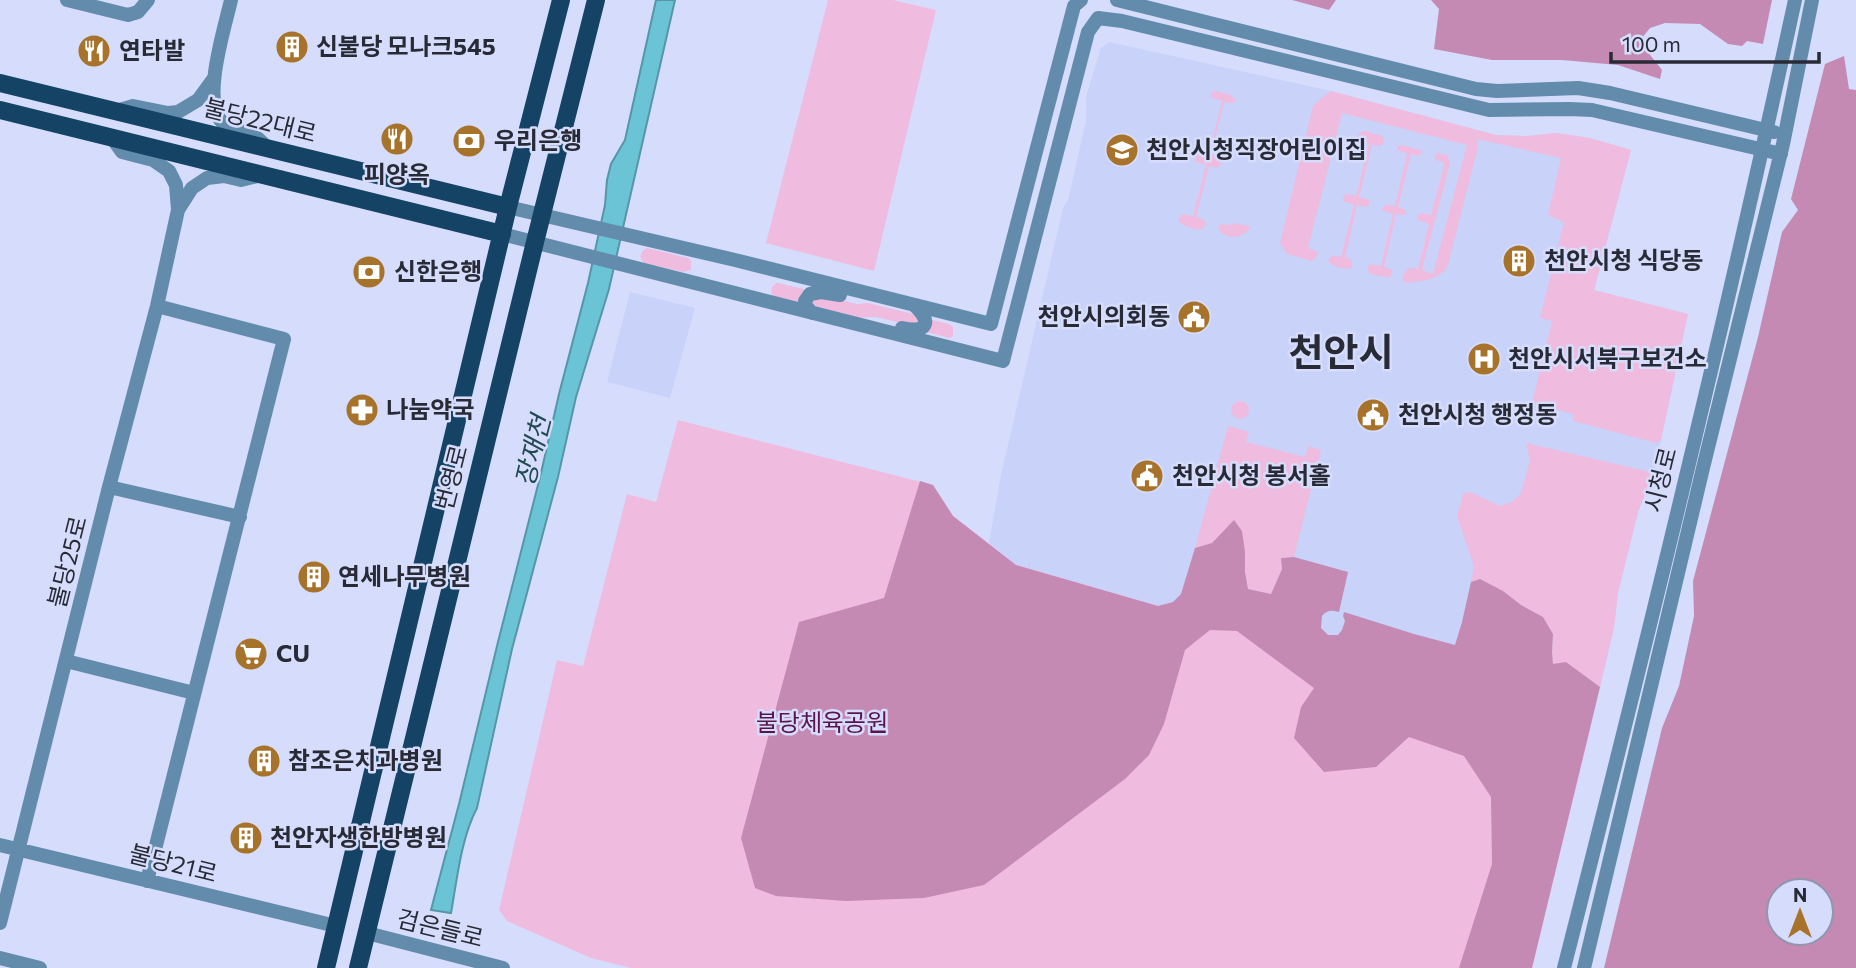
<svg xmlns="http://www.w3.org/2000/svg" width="1856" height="968" font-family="Commissioner,'Noto Sans KR',sans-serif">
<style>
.built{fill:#c9d2f8}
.green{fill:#efbcdf}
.forest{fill:#c58ab3;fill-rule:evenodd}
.water{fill:#6ac4d6;stroke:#5696a6;stroke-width:2}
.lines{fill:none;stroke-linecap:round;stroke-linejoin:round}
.minor{stroke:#638bac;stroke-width:14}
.major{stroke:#144365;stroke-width:18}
.labels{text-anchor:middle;stroke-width:5;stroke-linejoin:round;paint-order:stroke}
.poi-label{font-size:24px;font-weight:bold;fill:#282b36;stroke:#d6ddfc;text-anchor:start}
.street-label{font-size:24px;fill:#282b36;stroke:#d6ddfc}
.park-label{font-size:24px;fill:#5a144b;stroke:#d6ddfc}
.water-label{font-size:26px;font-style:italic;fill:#204952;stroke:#d6ddfc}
.town-label{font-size:38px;font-weight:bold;fill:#282b36;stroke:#d6ddfc}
</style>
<rect width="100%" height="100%" fill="#d6ddfc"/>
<path class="built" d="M1109 42 1331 91 1496 135 1528 136 1556 133 1590 138 1631 150 1594 290 1688 314 1654 473 1638 512 1618 593 1614 628 1590 730 1016 565 989 543 1001 475 1063 208 1068 200 1086 121V96L1101 48Z
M630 292 695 308 670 398 607 382Z"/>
<path class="green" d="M828 0H893L936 10 874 271 766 243Z
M1215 91 1231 95 1236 100 1233 103 1224 102 1211 155 1220 158 1221 164 1218 168 1209 166 1196 217 1204 220 1206 223 1203 229C1195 230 1185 227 1179 222V218L1182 214 1193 216 1206 165 1196 162 1195 157 1199 153 1209 155 1222 101 1211 98V92Z
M1331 91 1496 135 1528 136 1556 133 1590 138 1631 150 1594 290 1688 314 1661 440 1656 443 1573 421V414L1532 403 1552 321 1540 318 1564 222 1548 215 1561 158 1477 139 1478 147 1447 268C1436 281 1420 281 1405 283L1402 278 1405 272 1409 268 1418 269 1429 224 1418 220V215L1422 213 1431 215 1444 166 1443 162 1435 160V155L1438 153 1447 155 1450 163 1422 270 1433 274 1467 145 1342 113 1308 248 1318 252 1316 258 1311 261 1287 254 1280 243 1313 106 1318 101Z
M1365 131 1382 136 1384 142 1381 146 1372 145 1359 197 1369 200V205L1367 207 1357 205 1345 257 1352 260V268C1345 270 1332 267 1328 261L1332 255 1341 257 1354 205 1343 201V196L1346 194 1356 196 1369 144 1360 142 1358 135 1361 132Z
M1401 145 1421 150 1422 153 1418 156 1411 154 1398 207 1406 210V215L1396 214 1384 267 1392 270 1390 278 1370 274 1367 268 1370 264 1381 266 1393 214 1383 211 1382 209 1385 205 1395 206 1407 154 1398 150V146Z
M1234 223 1249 226V230C1240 239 1225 240 1218 228L1220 224 1231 225Z
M647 248 688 258 691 261V270L683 272 644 263C638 258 640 251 647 248Z
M776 283H778L812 291 799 303 773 296 771 294 772 287Z
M819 295 857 304 868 303 917 315 920 320 914 326 876 317 856 318 810 305Z
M929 319 949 324 953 327V336L950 338 922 331Z
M1231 410a9 9 0 1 1 18 0a9 9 0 1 1-18 0Z
M678 420 933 485 953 516 1016 565 1590 730 1532 968H631L591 958 507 921 499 910 557 660 583 666 627 494 656 502Z
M1228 426 1249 432 1246 442 1305 457 1308 446 1321 450 1294 557 1281 558 1282 569 1271 594 1248 589 1245 572V552L1234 521 1212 543 1195 548Z
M1526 443 1654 473 1638 512 1618 593 1614 628 1600 687 1566 662 1553 665 1552 652 1553 634 1543 617 1521 605 1503 591 1480 579 1471 582 1474 566 1457 516 1463 494 1470 492 1500 506 1512 502 1521 493 1530 460Z"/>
<path class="forest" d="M1292 0H1336L1329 10Z
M1431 0H1772L1763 44 1747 41 1742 46 1728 44 1700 24 1665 23 1650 28 1642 38 1647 51 1662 70 1660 79 1618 65 1562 60H1492L1434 49 1439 9Z
M1844 56 1849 89 1856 90V968H1604L1662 728 1679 686 1694 616 1693 581 1758 337 1782 232 1798 210 1791 199 1825 64ZM1779 891H1821V933H1779Z
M920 481 933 485 953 516 1016 565 1158 606 1173 602 1181 594 1195 548 1212 543 1234 520 1242 531 1245 552V572L1248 589 1271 594 1282 569 1281 558 1294 557 1348 572 1339 612C1331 610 1327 610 1322 616L1321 628 1328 635H1338L1342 630 1345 621 1343 616 1344 612 1414 634 1455 645 1462 622 1471 582 1480 579 1503 591 1521 605 1543 617 1553 634 1552 652 1553 664 1566 662 1600 687 1532 968H1459L1492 864 1491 797 1464 756 1409 737 1376 767 1324 772 1294 738 1301 707 1314 688 1237 631 1210 630 1185 650 1164 724 1149 755 1125 779 984 885 924 898 846 901 776 896 755 888 741 838 799 622 884 598Z"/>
<path class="water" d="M656 0H675L609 289 576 397 558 477 512 649 477 808C461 838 457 880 451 913L431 910 459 804 497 646 541 473 559 394 588 283 605 205 607 180 611 164 625 140Z"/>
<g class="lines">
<path class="minor" d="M67 0 128 15 138 12 148 0
M231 0C225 27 201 101 222 122 231 130 242 129 252 134 258 137 263 144 268 148
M1117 0 1476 89 1497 91 1578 88 1610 93 1774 132
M116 111 133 106 168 113 178 112 198 100 214 78
M508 207 735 260 991 324 1074 6 1081 0
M178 210 192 188 207 178 224 176 241 180 262 175
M502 234 1003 361 1088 32 1098 18 1122 21 1489 110 1569 109 1592 110 1781 154
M812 313 805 305V301L810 294 821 292 840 295
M902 328C927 334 933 322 914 305
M109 487 240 517
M66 661 194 693
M0 845 336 926
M147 881 284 339 157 306
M0 923 109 487 157 306 178 210 176 185 169 171 153 160 122 152 112 138
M367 933 503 968
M0 958 40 968
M1564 968C1646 647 1725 324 1795 0
M1584 968 1703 468 1783 144 1812 0"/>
<path class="major" d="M0 83 508 207
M0 110 502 234
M326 968 508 207 561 0
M358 968 535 242 596 0"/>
</g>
<defs>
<symbol id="building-disc" viewBox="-11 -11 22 22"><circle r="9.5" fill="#a7732b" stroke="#d6ddfc"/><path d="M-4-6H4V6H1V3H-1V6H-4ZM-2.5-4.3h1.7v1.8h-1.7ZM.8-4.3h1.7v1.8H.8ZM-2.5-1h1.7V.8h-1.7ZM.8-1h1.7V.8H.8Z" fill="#fff"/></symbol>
<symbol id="restaurant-disc" viewBox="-11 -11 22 22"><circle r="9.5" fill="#a7732b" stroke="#d6ddfc"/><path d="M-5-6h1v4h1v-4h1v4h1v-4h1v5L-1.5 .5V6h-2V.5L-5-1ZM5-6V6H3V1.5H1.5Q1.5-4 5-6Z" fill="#fff"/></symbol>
<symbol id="bank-disc" viewBox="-11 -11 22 22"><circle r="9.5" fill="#a7732b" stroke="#d6ddfc"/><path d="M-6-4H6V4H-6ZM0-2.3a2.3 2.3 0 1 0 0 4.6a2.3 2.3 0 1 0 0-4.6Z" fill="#fff"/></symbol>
<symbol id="school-disc" viewBox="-11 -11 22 22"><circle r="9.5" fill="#a7732b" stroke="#d6ddfc"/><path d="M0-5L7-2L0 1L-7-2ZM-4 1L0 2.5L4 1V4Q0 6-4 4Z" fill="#fff"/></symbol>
<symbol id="civic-disc" viewBox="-11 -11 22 22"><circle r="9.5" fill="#a7732b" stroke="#d6ddfc"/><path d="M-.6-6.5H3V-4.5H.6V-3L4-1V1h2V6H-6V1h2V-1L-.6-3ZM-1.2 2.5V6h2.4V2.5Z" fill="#fff"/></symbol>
<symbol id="hospital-disc" viewBox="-11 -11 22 22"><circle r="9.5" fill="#a7732b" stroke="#d6ddfc"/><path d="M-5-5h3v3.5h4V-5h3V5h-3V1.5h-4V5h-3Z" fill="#fff"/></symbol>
<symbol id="pharmacy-disc" viewBox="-11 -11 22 22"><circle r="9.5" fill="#a7732b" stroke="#d6ddfc"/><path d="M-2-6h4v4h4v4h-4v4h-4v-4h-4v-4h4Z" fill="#fff"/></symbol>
<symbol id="supermarket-disc" viewBox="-11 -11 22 22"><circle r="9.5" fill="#a7732b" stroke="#d6ddfc"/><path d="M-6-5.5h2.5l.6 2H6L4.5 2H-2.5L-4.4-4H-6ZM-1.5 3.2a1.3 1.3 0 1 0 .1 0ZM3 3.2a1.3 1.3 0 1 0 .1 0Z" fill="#fff"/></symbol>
</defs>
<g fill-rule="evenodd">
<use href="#building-disc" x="273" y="28" width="38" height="38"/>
<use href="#restaurant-disc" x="75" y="32" width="38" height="38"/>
<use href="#restaurant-disc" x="378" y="120" width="38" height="38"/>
<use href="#bank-disc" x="450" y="122" width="38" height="38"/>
<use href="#school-disc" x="1103" y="131" width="38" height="38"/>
<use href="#building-disc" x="1500" y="242" width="38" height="38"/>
<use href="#bank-disc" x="350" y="253" width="38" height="38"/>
<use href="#civic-disc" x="1175" y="298" width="38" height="38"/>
<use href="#hospital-disc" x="1465" y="340" width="38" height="38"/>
<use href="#pharmacy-disc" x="343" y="391" width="38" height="38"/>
<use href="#civic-disc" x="1354" y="396" width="38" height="38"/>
<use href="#civic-disc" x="1128" y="457" width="38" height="38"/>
<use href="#building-disc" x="295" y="558" width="38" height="38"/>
<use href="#supermarket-disc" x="232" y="635" width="38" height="38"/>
<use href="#building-disc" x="245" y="742" width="38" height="38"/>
<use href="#building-disc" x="227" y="819" width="38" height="38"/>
</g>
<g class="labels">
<g class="poi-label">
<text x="316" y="55">신불당 모나크545</text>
<text x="119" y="59">연타발</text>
<text x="494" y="149">우리은행</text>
<text x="1146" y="158">천안시청직장어린이집</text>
<text x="397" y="183" text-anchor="middle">피양옥</text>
<text x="1544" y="269">천안시청 식당동</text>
<text x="394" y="280">신한은행</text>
<text x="1170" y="325" text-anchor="end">천안시의회동</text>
<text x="1508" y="367">천안시서북구보건소</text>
<text x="386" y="418">나눔약국</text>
<text x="1398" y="423">천안시청 행정동</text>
<text x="1172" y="484">천안시청 봉서홀</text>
<text x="338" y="585">연세나무병원</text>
<text x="276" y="662">CU</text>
<text x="288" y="769">참조은치과병원</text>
<text x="270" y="846">천안자생한방병원</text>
</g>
<g class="street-label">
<text transform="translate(260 121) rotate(14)" y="8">불당22대로</text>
<text transform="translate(452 478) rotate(-76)" y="8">번영로</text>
<text transform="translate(1661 480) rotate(-76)" y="8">시청로</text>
<text transform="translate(68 562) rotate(-76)" y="8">불당25로</text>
<text transform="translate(173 864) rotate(14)" y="8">불당21로</text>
<text transform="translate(440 929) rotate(14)" y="8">검은들로</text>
</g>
<g class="park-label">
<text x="822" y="731">불당체육공원</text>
</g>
<g class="water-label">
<text transform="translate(533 451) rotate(-76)" y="9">장재천</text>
</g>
<g class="town-label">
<text x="1341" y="366">천안시</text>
</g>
</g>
<g transform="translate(1800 912)"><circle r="33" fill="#d6ddfc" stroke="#9096ad" stroke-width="2"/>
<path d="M0-5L12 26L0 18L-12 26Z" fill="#a7732b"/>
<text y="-10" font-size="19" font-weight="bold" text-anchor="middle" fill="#282b36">N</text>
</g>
<path d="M1611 52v10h208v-10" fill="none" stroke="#282b36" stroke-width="3.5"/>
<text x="1622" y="52" font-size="21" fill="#282b36" stroke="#d6ddfc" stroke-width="5" paint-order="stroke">100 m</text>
</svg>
